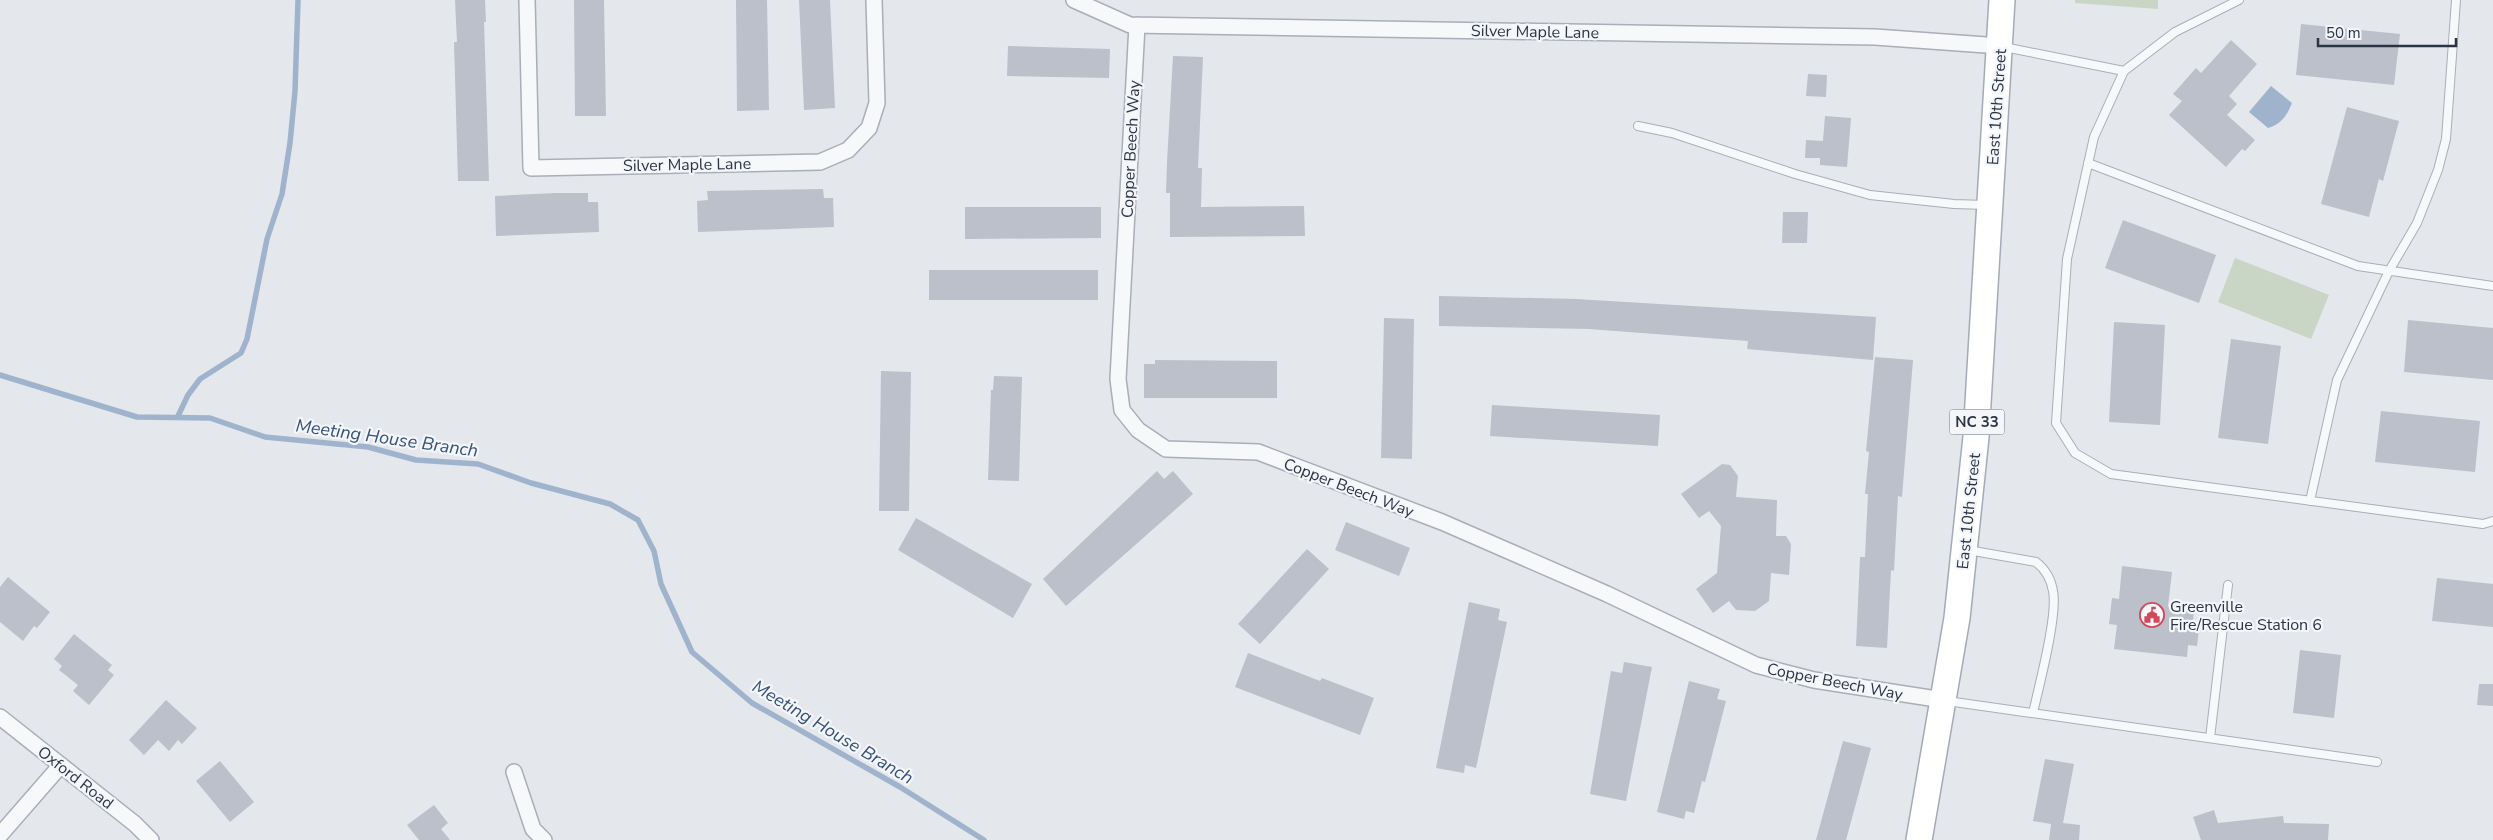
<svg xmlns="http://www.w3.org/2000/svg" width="2493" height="840" font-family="'Nunito Sans',sans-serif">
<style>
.green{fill:#c9d6c5}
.water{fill:#9fb4cc}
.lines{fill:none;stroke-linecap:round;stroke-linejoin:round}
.stream{stroke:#9fb4cc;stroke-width:5.5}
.building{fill:#bbc0ca}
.lane-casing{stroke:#a9aeb7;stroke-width:10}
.street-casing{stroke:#a9aeb7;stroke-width:18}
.primary-casing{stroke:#a3abb8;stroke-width:28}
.lane{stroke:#f7f8fa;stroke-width:8}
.street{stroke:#f7f8fa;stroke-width:15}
.primary{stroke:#fff;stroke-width:25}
.labels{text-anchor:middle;stroke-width:4.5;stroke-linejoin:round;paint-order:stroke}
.shield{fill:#f4f6f9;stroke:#676e7b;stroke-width:1}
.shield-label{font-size:15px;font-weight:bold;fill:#2b3445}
.street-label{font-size:16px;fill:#2b3445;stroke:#f4f6f9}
.poi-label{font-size:16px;fill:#2b3445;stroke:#f4f6f9;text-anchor:start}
.water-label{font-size:18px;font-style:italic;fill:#34527a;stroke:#f4f6f9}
</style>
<rect width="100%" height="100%" fill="#e4e7ec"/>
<path class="green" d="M2075 0H2158V9L2075 3Z
M2235 258 2329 295 2311 339 2218 302Z"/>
<path class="water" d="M2271 86 2292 103C2287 115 2282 124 2268 128L2249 112Z"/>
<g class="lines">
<path class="stream" d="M0 375 137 417 210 418 265 437 368 447 416 460 478 464 531 483 610 504 638 520 654 551 661 584 692 652 752 703 900 787 984 840
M178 416 188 395 200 379 241 353 247 339 267 239 282 194 290 143 295 91 298 0"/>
</g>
<path class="building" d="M455 0H485L486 22H484L489 181H458L454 42H457Z
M574 0H604L606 116H575Z
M736 0H767L769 110 737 111Z
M799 0H830L835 108 804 110Z
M2301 24 2400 34 2394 85 2296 75Z
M2231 40 2257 64 2229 96 2237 104 2227 115 2255 140 2245 151 2242 149 2226 167 2169 115 2182 101 2173 94 2196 68 2201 73Z
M1008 46 1110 49 1109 78 1007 76Z
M1173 56 1203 57 1198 168H1202L1201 207 1304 206 1305 236 1170 237V193H1166L1167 162Z
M1808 74 1827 75 1826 97 1806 96Z
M2347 107 2399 121 2383 181 2379 179 2369 217 2321 204Z
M1825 116 1851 118 1847 167 1820 165V158H1805L1806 140 1823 141Z
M823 189 824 198H833L834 227 698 232 697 201 708 200 707 191Z
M555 193H588V202H598L599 232 496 236 495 196Z
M965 207H1101V238L965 239Z
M1783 212H1808L1807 243H1782Z
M2123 220 2216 255 2199 303 2105 268Z
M929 270H1098V300H929Z
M1439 296 1576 299 1876 317 1873 360 1747 349 1748 341 1589 329 1439 326Z
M1384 318 1414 319 1412 459 1381 458Z
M2408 320 2493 328V380L2404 372Z
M2114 322 2165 325 2160 425 2109 422Z
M2231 339 2281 346 2268 444 2218 438Z
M1875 357 1913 360 1902 497 1898 496 1894 571 1891 570 1887 648 1856 646 1860 557H1865L1868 494H1865L1869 452 1866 451Z
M1155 360 1277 361V398H1144V364H1155Z
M881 371 911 372 909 511H879Z
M994 376 1022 377 1019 481 988 480 991 390H993Z
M1492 405 1660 415 1658 446 1490 436Z
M2381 411 2480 421 2475 472 2375 462Z
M1722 464 1730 465 1738 476 1736 497 1777 500 1776 536H1786L1791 544 1789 575 1771 573 1769 601 1755 611 1736 610 1729 601 1713 613 1696 589 1717 573 1721 526 1709 511 1699 518 1681 494Z
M1157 471 1164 479 1173 471 1193 494 1066 606 1043 579Z
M916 518 1032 584 1013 618 898 550Z
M1346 522 1410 548 1399 576 1335 550Z
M1307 549 1329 569 1260 644 1238 624Z
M2122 566 2172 572 2168 606 2194 609 2193 621 2200 622 2197 646 2188 645 2187 657 2114 649 2117 625 2109 624 2112 598 2119 599Z
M8 577 50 612 37 628 34 626 23 641 0 622V587Z
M2437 578 2493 584V627L2432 621Z
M1469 602 1500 609 1498 620 1507 622 1476 768 1465 765 1464 773 1436 768Z
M74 634 112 665 108 670 114 675 89 705 73 691 78 685 59 670 62 666 54 659Z
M2300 650 2341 655 2334 718 2293 713Z
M1248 653 1320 681 1322 678 1374 698 1360 735 1235 687Z
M1624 662 1652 667 1626 801 1590 794 1611 671 1622 673Z
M1689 681 1720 689 1717 699 1726 701 1705 782 1702 781 1694 813 1686 811 1684 819 1657 812Z
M2479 684H2493V706L2477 705Z
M166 700 197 728 182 744 178 740 169 751 158 740 144 755 129 740Z
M1843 741 1871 748 1846 840H1816Z
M2045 759 2074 764 2063 823 2080 825 2079 840H2049L2051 824 2033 821Z
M220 761 254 802 230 822 196 781Z
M434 805 448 823 441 829 450 840H419L407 825Z
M2214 810 2218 823 2283 816 2284 823 2329 824 2328 840H2201L2193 817Z"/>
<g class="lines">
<defs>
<path id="lane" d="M2239 0 2175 32 2124 71 2094 137 2067 259 2056 423 2075 453 2111 474 2483 524 2493 521
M2004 47 2124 71
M1638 126 1672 133 1795 174 1870 195 1954 204 1986 205
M2088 163 2358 266 2493 286
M2310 501 2337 380 2389 271 2417 223 2438 170 2446 139 2456 0
M1968 550 2036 562C2045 569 2051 579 2053 591 2058 615 2039 686 2033 713
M1947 701 2377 762
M2210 738 2228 585"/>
<path id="street" d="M527 0 531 168 820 162 848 150 869 128 877 103 874 0
M1074 0 1130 25 1875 37 2000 46
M1137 25 1118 379 1122 410 1138 430 1166 449 1258 452 1442 522 1607 594 1756 665 1814 680 1943 700
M0 717 135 824 151 840
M514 772 533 829 544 840
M0 835 61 765"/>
<path id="primary" d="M1919 840 1957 618 1976 437 2002 0"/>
</defs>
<use href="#lane" class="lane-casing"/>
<use href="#street" class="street-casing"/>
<use href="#primary" class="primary-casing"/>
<use href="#lane" class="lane"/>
<use href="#street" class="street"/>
<use href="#primary" class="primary"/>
</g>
<defs>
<symbol id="civic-ring" viewBox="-11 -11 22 22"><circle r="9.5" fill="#f4f6f9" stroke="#d1495b" stroke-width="1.5"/><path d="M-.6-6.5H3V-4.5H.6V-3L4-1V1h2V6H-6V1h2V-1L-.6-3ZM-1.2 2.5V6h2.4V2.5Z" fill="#d1495b"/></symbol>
</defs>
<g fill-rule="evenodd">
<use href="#civic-ring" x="2138" y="601" width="28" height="28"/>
</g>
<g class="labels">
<rect class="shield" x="1949.5" y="409.5" width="55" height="25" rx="4"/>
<g class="shield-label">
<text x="1977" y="427">NC 33</text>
</g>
<g class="street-label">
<text transform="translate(1535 31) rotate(1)" y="6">Silver Maple Lane</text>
<text transform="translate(1996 107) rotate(-86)" y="6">East 10th Street</text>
<text transform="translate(1130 149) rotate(-87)" y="6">Copper Beech Way</text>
<text transform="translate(687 164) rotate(-1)" y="6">Silver Maple Lane</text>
<text transform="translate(1349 487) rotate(21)" y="6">Copper Beech Way</text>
<text transform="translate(1968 511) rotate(-84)" y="6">East 10th Street</text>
<text transform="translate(1835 681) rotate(11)" y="6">Copper Beech Way</text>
<text transform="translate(76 777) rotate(38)" y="6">Oxford Road</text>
</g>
<g class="poi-label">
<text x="2170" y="612">Greenville<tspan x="2170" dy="18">Fire/Rescue Station 6</tspan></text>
</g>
<g class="water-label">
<text transform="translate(387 438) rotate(8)" y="6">Meeting House Branch</text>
<text transform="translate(833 732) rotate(31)" y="6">Meeting House Branch</text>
</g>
</g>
<path d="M2318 38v8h138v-8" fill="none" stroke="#2b3445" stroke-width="2.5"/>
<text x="2326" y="38" font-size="15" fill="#2b3445" stroke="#f4f6f9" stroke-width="4" paint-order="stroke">50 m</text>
</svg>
